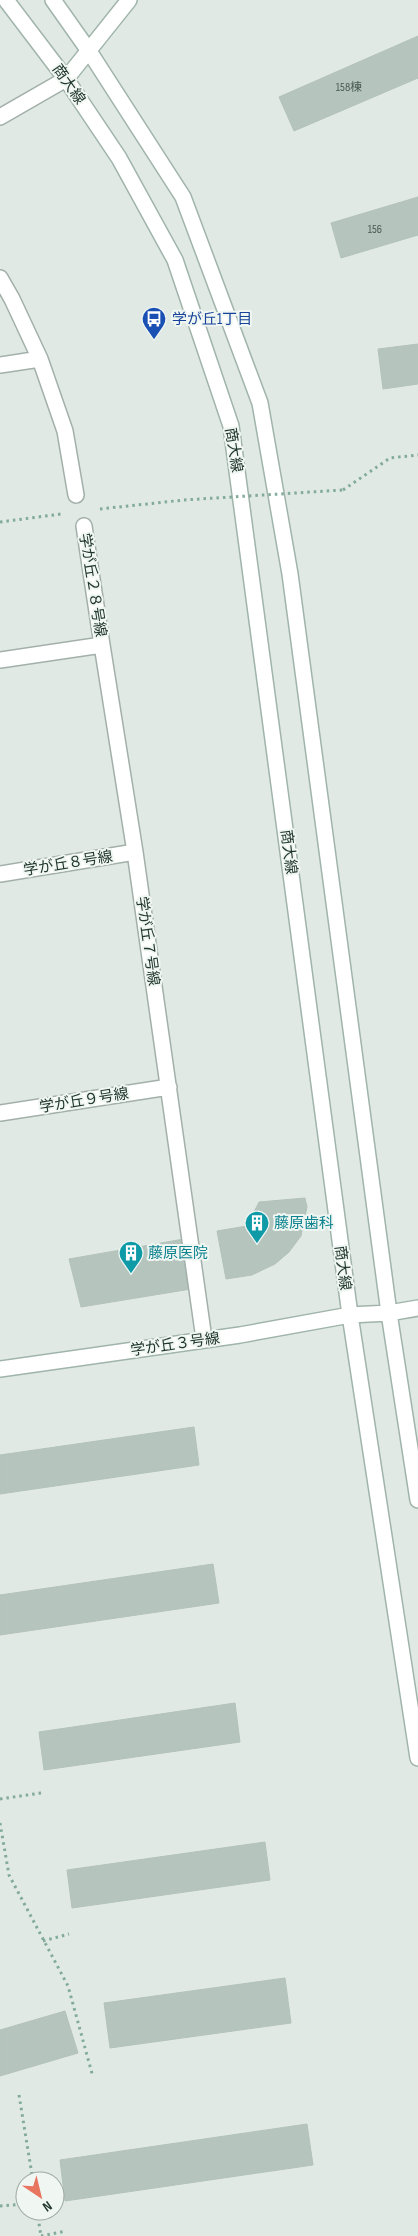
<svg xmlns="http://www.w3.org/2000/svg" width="418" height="2236" font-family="'Sofia Sans Condensed','Noto Sans JP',sans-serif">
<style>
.building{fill:#b5c4bd;stroke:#b3c2ba}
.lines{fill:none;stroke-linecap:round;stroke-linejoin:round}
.street-casing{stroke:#a3b0aa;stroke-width:18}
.secondary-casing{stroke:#a0b4ab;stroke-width:18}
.path{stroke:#82ab9a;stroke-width:3;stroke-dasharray:2.5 4;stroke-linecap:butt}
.street{stroke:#fff;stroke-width:15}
.secondary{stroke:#fff;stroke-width:15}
.path-bridge{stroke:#82ab9a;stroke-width:3;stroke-dasharray:2.5 4;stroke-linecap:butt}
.labels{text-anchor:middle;stroke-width:4;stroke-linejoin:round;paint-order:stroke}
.number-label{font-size:12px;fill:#475b53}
.street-label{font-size:15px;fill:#223830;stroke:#f0f6f2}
.transit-label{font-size:15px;fill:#164399;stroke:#f0f6f2;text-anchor:start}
.culture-label{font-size:15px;fill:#0d838f;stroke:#f0f6f2;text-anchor:start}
</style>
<rect width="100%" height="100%" fill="#e0e9e4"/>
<path class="building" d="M418 36V78L294 131 279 97Z
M418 197V235L341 258 331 223Z
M418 344V384L383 389 378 349Z
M305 1198 307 1207 301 1236 289 1252 275 1264 252 1275 226 1279 217 1231 247 1226 259 1202Z
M184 1239 191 1289 81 1307 69 1259Z
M194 1427 199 1465 0 1494V1455Z
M213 1564 219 1603 0 1635V1595Z
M235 1703 240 1742 44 1770 39 1732Z
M265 1842 270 1880 72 1908 67 1870Z
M285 1978 291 2023 110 2048 104 2003Z
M65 2011 78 2053 0 2076V2030Z
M307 2124 313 2165 65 2201 60 2160Z"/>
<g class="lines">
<defs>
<path id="street" d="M0 117 66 79
M0 278 12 299 40 359 0 365
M40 359 65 431 76 495
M84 526 102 645
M0 660 102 645 135 852 204 1339
M0 874 135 852
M0 1113 169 1087"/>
<path id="secondary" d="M6 0 66 79 119 158 175 260 231 426 350 1315 418 1758
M53 0 89 51 183 197 260 403 290 574 389 1313 418 1500
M66 79 129 0
M0 1369 240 1335 350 1315 389 1313 418 1308"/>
</defs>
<use href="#street" class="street-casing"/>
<use href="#secondary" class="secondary-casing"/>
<path class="path" d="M343 490 390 458 418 455
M100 509 184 500
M0 522 61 514
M0 1799 41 1793
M0 1823 9 1875 68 1986 93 2077
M43 1941 69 1934
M19 2095 33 2181
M0 2206 25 2204
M37 2211 41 2236
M41 2236 66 2231"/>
<use href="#street" class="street"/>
<use href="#secondary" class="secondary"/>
<path class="path-bridge" d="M184 500 343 490"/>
</g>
<defs>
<symbol id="bus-pin" viewBox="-11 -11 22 30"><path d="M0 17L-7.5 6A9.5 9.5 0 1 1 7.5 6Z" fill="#1a4fb4" stroke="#f0f6f2"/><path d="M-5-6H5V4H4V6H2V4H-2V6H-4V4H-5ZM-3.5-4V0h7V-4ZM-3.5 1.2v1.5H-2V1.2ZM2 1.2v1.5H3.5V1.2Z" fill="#fff"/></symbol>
<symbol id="building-pin" viewBox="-11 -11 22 30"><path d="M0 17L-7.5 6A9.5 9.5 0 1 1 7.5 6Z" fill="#0f9aa8" stroke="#f0f6f2"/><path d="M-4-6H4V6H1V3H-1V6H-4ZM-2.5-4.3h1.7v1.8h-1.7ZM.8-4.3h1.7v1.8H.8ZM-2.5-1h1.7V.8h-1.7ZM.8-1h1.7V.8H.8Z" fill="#fff"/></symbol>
</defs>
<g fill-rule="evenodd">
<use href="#bus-pin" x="140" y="305" width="28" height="38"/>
<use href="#building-pin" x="243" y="1209" width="28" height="38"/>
<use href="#building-pin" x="117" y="1239" width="28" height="38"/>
</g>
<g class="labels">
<g class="number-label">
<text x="349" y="91">158棟</text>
<text x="375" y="233">156</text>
</g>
<g class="street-label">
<text transform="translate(69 84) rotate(55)" y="5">商大線</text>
<text transform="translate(234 450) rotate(81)" y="5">商大線</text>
<text transform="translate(93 585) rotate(81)" y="5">学が丘２８号線</text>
<text transform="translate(289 852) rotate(83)" y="5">商大線</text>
<text transform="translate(68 863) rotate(-9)" y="5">学が丘８号線</text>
<text transform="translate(148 941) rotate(82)" y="5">学が丘７号線</text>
<text transform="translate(84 1100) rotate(-9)" y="5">学が丘９号線</text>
<text transform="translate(343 1268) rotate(83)" y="5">商大線</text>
<text transform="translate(175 1344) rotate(-8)" y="5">学が丘３号線</text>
</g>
<g class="transit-label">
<text x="172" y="324">学が丘1丁目</text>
</g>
<g class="culture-label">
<text x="274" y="1228">藤原歯科</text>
<text x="148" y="1258">藤原医院</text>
</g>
</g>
<g transform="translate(40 2196) rotate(145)"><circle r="24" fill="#f0f6f2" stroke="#9eaaa4"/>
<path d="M0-4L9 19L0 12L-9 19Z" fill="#e77560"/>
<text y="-8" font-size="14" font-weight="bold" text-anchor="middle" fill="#223830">N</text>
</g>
</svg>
